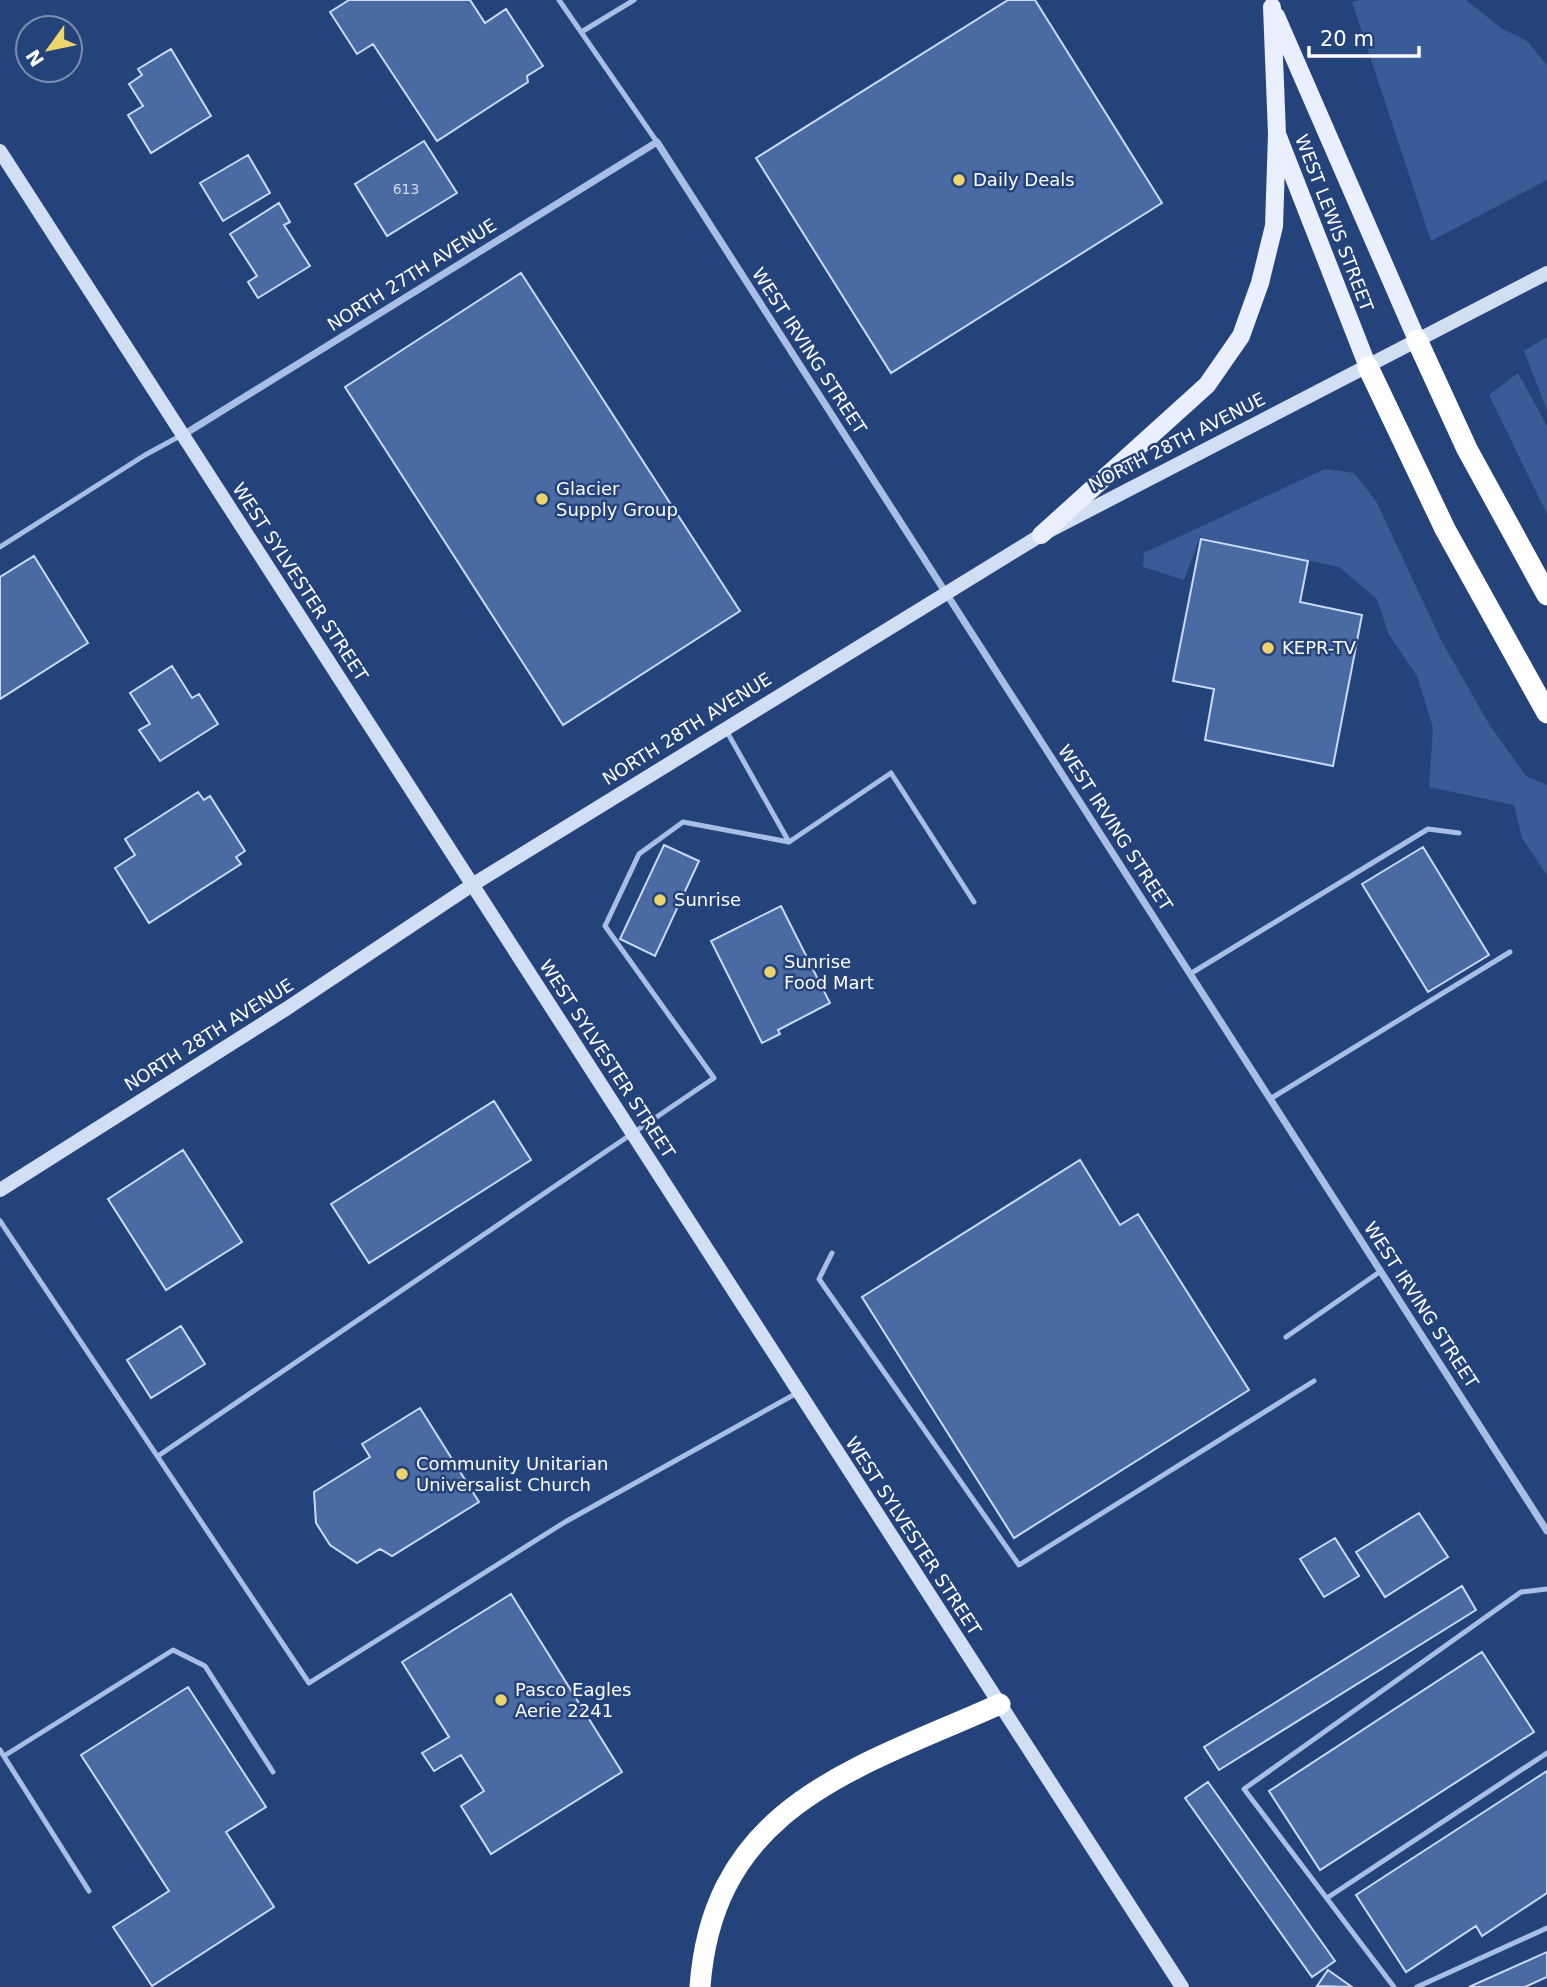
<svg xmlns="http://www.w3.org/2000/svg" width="1547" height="1987" font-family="'DejaVu Sans',sans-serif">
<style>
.green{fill:#395b98}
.building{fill:#496aa2;stroke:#cbdaf4;stroke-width:2}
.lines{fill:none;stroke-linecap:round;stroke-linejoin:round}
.lane{stroke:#a9bee4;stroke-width:5}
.street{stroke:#a9bee4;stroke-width:7}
.secondary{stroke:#d2def4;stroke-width:14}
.primary{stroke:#e9effc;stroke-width:18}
.highway{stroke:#fff;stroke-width:21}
.poi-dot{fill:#eed46d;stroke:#25437b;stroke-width:2.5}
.labels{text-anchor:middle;stroke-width:5;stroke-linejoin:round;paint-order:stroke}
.number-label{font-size:14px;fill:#d2dae8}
.poi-label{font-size:18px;fill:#fff;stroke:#25437b;text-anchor:start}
.street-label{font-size:18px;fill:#fff;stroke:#25437b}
</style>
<rect width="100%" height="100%" fill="#25437b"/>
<path class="green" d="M1360 0H1466L1501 28 1527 41 1547 65V180L1431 241 1352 2Z
M1547 337V410L1524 351Z
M1518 373 1547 426V514L1489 395Z
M1325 469 1354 473 1376 501 1441 640 1489 724 1526 776 1547 785V875L1522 838 1514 805 1429 787 1433 728 1417 676 1389 635 1377 599 1339 567 1200 537 1184 580 1143 567 1144 553Z"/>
<path class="building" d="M349 0H470L485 23 506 9 543 66 527 76 528 82 437 141 373 44 357 54 330 12Z
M1008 0H1035L1162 203 891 373 756 158Z
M171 49 211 116 151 153 128 115 143 106 129 84 142 75 138 69Z
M424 141 457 193 387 236 355 184Z
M248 155 270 193 223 221 200 183Z
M279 203 290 222 284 225 310 266 258 298 248 282 257 276 230 234Z
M521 273 740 611 563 725 345 387Z
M1201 539 1308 561 1300 602 1362 615 1333 766 1205 740 1214 689 1173 681Z
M34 556 88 643 0 699V577Z
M172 666 192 698 199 694 218 724 160 761 139 730 150 724 130 693Z
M198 792 204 800 210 796 245 851 236 857 241 864 149 923 115 868 135 855 125 839Z
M664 845 699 861 655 956 620 939Z
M1423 847 1489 955 1428 992 1362 884Z
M781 906 830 1003 778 1030 780 1034 762 1043 711 941Z
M494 1101 531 1160 369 1263 331 1204Z
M183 1150 242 1242 166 1290 108 1199Z
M1080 1160 1120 1225 1138 1214 1249 1390 1014 1538 862 1297Z
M181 1326 205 1364 151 1398 127 1360Z
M420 1408 479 1502 392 1556 380 1549 357 1563 330 1545 316 1523 314 1492 370 1457 362 1444Z
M1419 1513 1448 1557 1385 1597 1356 1552Z
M1335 1538 1359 1576 1324 1597 1300 1559Z
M1462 1586 1476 1610 1219 1770 1204 1747Z
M511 1594 622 1772 491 1854 461 1806 484 1791 461 1755 434 1771 422 1753 449 1737 402 1662Z
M1482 1652 1534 1732 1320 1870 1269 1791Z
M188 1687 266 1807 226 1832 274 1907 152 1986 113 1927 169 1891 81 1755Z
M1547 1771V1893L1482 1936 1476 1926 1406 1972 1356 1895Z
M1208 1782 1335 1961 1312 1977 1185 1798Z
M1547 1952V1977L1525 1987H1469Z
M1328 1970 1352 1987 1317 1986Z"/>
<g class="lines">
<path class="lane" d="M559 0 657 142
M583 31 634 0
M0 547 145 455 180 436
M789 842 891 773 974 902
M1190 974 1428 829 1459 833
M1270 1099 1510 952
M0 1221 309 1683 565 1522 797 1393
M832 1253 819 1279 1019 1565 1314 1381
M1286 1337 1381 1271
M158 1456 714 1078 605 926 639 854 683 822 789 842 726 730
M0 1750 89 1891
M4 1756 173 1650 205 1666 273 1772
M1327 1898 1547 1753
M1394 1987 1244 1789 1521 1592 1547 1589
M1417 1987 1547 1928"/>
<path class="street" d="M183 435 657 142 1547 1531"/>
<path class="secondary" d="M0 151 1182 1987
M0 1190 286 1009 472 885 1041 535 1547 273"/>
<path class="primary" d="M1272 7 1277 134 1368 367
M1276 16 1417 340
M1041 535 1207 385 1241 336 1260 283 1274 226 1277 134"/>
<path class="highway" d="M1417 340 1467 449 1547 595
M1368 367 1445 529 1547 713
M700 1987C713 1804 858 1768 1000 1704"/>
</g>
<g class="poi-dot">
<circle cx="959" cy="180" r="7"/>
<circle cx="542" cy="499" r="7"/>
<circle cx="1268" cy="648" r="7"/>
<circle cx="660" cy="900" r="7"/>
<circle cx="770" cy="972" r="7"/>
<circle cx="402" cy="1474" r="7"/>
<circle cx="501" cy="1700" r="7"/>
</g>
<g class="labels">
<g class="number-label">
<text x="406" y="194">613</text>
</g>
<g class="poi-label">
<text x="973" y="186">Daily Deals</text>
<text x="556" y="495">Glacier<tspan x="556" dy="21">Supply Group</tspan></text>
<text x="1282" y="654">KEPR-TV</text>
<text x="674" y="906">Sunrise</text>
<text x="784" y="968">Sunrise<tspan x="784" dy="21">Food Mart</tspan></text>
<text x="416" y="1470">Community Unitarian<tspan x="416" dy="21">Universalist Church</tspan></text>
<text x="515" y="1696">Pasco Eagles<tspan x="515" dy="21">Aerie 2241</tspan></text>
</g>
<g class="street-label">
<text transform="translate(1334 223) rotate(69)" y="6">WEST LEWIS STREET</text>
<text transform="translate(412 275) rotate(-32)" y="6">NORTH 27TH AVENUE</text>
<text transform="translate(809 351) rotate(57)" y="6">WEST IRVING STREET</text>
<text transform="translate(1177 442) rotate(-27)" y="6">NORTH 28TH AVENUE</text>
<text transform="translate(300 582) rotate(57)" y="6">WEST SYLVESTER STREET</text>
<text transform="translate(687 729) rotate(-32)" y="6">NORTH 28TH AVENUE</text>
<text transform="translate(1115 828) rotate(57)" y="6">WEST IRVING STREET</text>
<text transform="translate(209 1035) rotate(-32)" y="6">NORTH 28TH AVENUE</text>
<text transform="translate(607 1059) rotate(57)" y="6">WEST SYLVESTER STREET</text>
<text transform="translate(1421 1305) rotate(57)" y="6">WEST IRVING STREET</text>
<text transform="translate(913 1536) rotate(57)" y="6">WEST SYLVESTER STREET</text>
</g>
</g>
<g transform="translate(49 49) rotate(237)"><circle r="33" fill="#25437b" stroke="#7c8eb0" stroke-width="2"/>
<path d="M0-5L12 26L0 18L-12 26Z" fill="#eed46d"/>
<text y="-10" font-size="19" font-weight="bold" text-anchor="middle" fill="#ffffff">N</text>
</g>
<path d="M1309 46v10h110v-10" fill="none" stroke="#ffffff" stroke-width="3.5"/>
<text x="1320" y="46" font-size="21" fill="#ffffff" stroke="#25437b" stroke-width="5" paint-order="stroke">20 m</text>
</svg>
